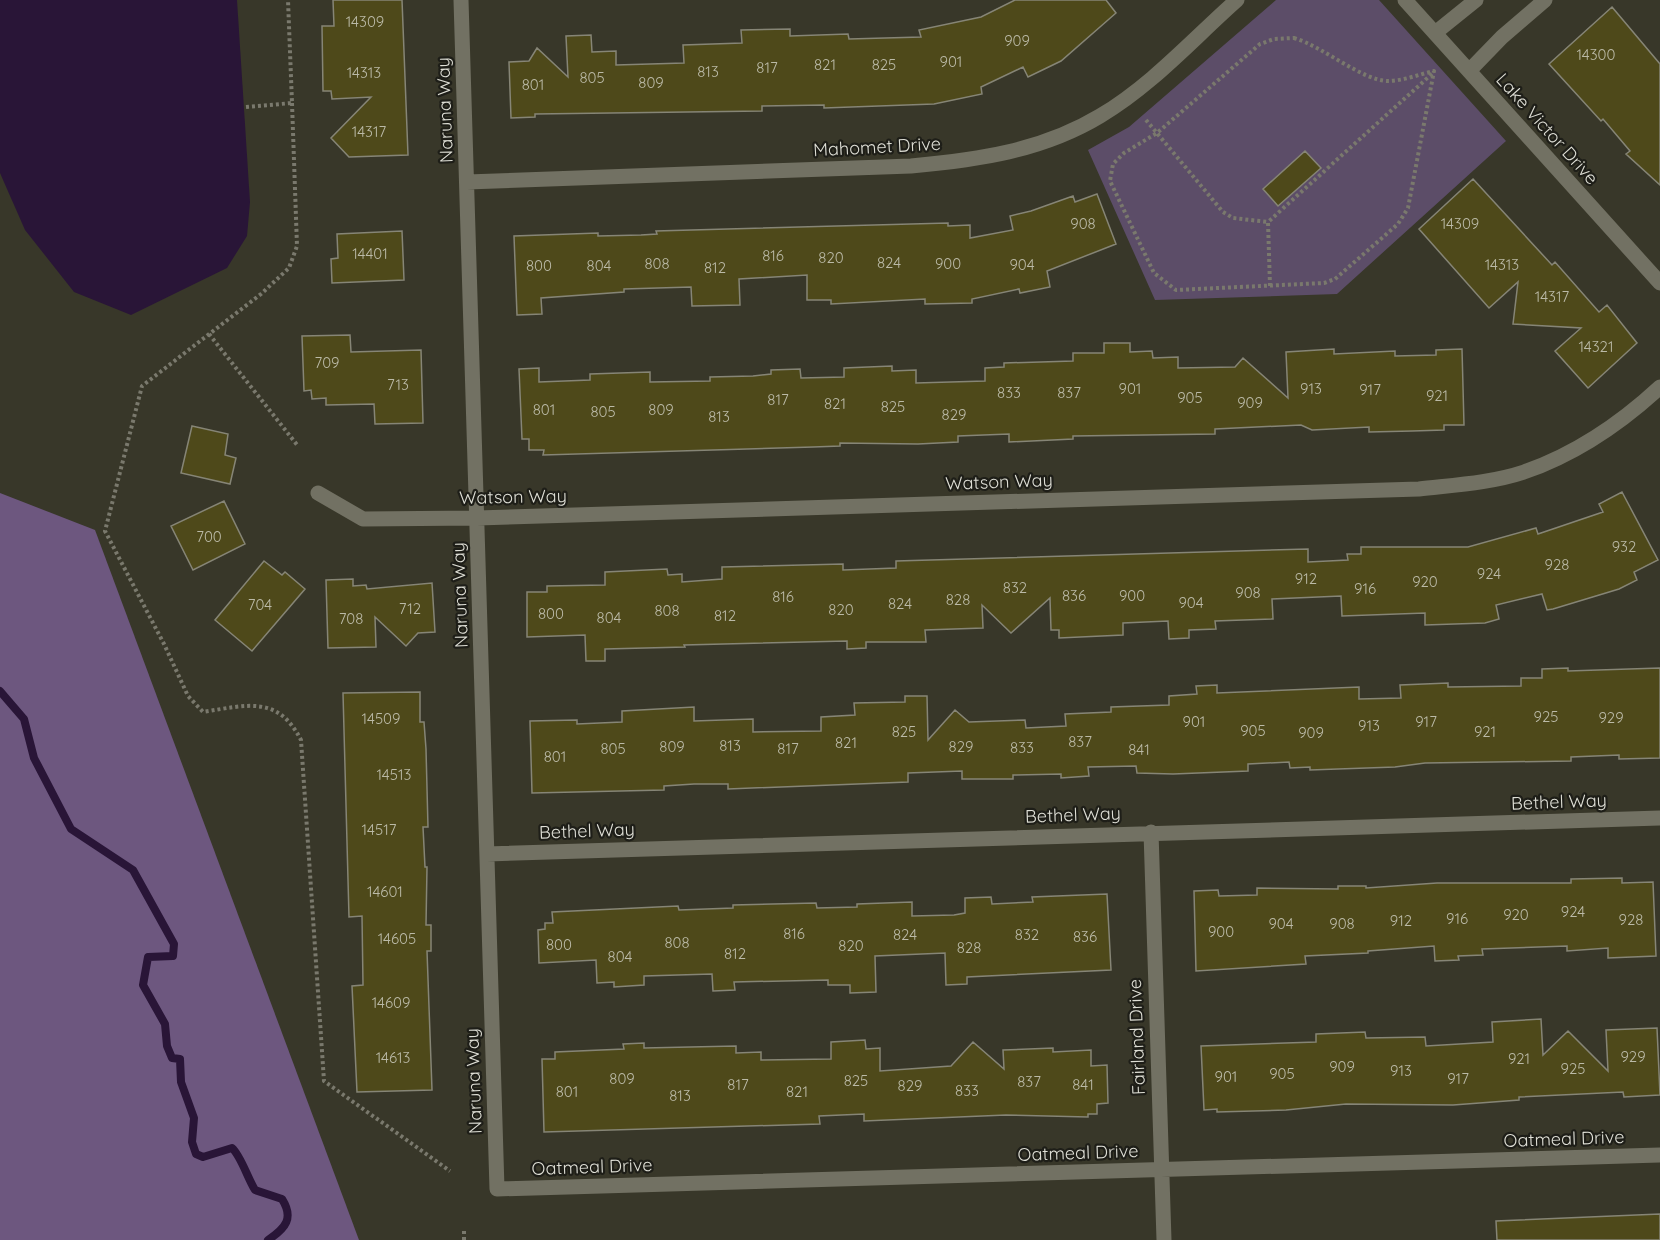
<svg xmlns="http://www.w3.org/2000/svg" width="1660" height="1240" font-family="Quicksand,sans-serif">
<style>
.green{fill:#5c4d68}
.forest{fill:#6d577f}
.water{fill:#291537}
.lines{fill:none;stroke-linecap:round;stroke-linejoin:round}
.stream{stroke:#291537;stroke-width:8}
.building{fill:#4e491a;stroke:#868576;stroke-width:1.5}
.path{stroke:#7a796d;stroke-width:4;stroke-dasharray:3 3;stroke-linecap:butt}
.minor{stroke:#727163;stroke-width:15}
.labels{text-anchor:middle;stroke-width:4.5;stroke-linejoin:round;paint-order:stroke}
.number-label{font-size:15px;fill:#bbbaa7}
.street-label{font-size:18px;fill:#dfdfd6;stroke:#1e1e18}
</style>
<rect width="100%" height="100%" fill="#383729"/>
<path class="green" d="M1276 0H1379L1506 141 1337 294 1155 300 1088 150 1129 127Z"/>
<path class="forest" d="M0 493 95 530 359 1240H0Z"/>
<path class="water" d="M0 0H237L250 202 247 236 227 268 131 315 74 292 25 230 0 173Z"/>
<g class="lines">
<path class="stream" d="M0 691 24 719 34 758 71 829 133 870 174 944 173 956 148 957 143 985 165 1024 167 1046 172 1058 180 1059 181 1082 194 1118 192 1142 196 1154 203 1157 232 1148C241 1156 247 1177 255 1190L282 1199C294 1218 286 1228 268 1240"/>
</g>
<path class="building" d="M333 0H402L408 155 349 157 331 138 371 97 332 99 331 91H323L322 26H334Z
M1015 0H1106L1116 13 1061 61 1028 77 1023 67 981 87 982 94 934 104 824 108V105L762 106V111L535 114V117L511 118 509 62 529 61 537 48 568 77 566 36 591 35 592 52 616 51V65L684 63 683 45 742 43 741 30 790 29V36L848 34 849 39 921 37 919 30 981 17Z
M1612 7 1660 64V185L1626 154 1630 151 1603 119 1601 121 1549 64Z
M1305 151 1321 168 1278 206 1263 189Z
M1473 179 1552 265 1555 262 1599 312 1607 305 1637 343 1588 388 1555 351 1581 328 1513 324 1518 282 1489 308 1419 229Z
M1097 194 1116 244 1047 271 1050 287 1020 293 1019 289 972 299V303L925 304V299L831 304V300H807V275L739 279 740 305 692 306 691 287 624 289V292L541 298 542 314 517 315 514 236 598 233V236L641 235 657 234 656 231 948 223V226L970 225V238L1013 230 1010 216 1031 211 1073 196 1075 202Z
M402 231 404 280 332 283 331 259 338 258 337 234Z
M350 335 351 352 421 350 423 423 375 424 374 404 326 405V398L312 399 311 390 304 391 302 336Z
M1104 343H1130V352L1152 351 1153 358 1178 357V368L1235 367 1243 358 1288 398 1286 352 1334 349V354L1395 351V356L1436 355V350L1462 349 1464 425H1444V430L1412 431 1369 432V427L1312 430 1301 425 1215 429V434L1073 436V439L1009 442V434L958 436V442L918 444 840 443V446L813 447 543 455 544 450H529V439H522L519 369 539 368V382L590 380V374L650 372V382L710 381V377L753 376 771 374V370L800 369 801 378 844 377V368L892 366V371L916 370V383L985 381V368L1004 367V363L1073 361V353H1104Z
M192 426 228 434 225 455 236 458 230 484 181 473Z
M1622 492 1658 560 1634 572 1637 580 1619 589 1553 609 1547 610 1542 594 1496 605 1499 619 1485 623 1425 625V613L1342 616 1341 596 1272 599 1273 619 1215 621 1216 629 1189 630V638L1169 639 1168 621 1123 623V635L1059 638V630H1051L1050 598 1011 633 982 605 983 628 925 630 926 642H866V648L847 649V641L684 645 685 647 605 649V661H586L585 635 527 637V592H547V586L605 585V572L667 569 668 575 682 574V582L722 579V567L843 564V570L896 568V561L1308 549V562L1348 560 1347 554H1361V547H1468L1536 528 1538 534 1603 512 1599 504Z
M224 501 245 544 193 570 171 526Z
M264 561 282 575 285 572 305 589 252 651 215 620Z
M353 579V586L366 585 367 589 432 583 435 632 418 633 406 646 375 617 376 647 328 648 326 580Z
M1568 668V671L1660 668V758L1619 759V755L1571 757V761L1425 763 1395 767 1310 770V767L1290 768 1289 762 1248 764V771L1173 774 1137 773 1136 766 1088 767 1089 776 1061 778V774L1013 775V779H962V771L908 773V782L728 789V784H694L664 786V790L532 793 530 721 577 720V724L622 722V711L694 707V721L753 719V732L821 731V717L855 715 854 703 905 702V696H927L928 740 955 710 969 722 1025 720 1026 728 1066 726 1065 714 1111 712V707L1169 705V696L1197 694 1196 686 1217 685V693L1359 687V699L1401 698 1400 685 1448 683V687L1521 686V678H1542V669Z
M420 692V722H424L426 749 428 827H423L425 867H427L426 925H431V951H427L432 1090 357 1092 352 986 363 985 362 916 349 917 343 693Z
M1622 878V883L1653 882 1656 956 1608 958V948L1567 951V946L1482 949 1483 955 1458 956 1459 960 1435 961 1434 946 1368 951V953L1305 956 1306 964 1196 971 1194 891 1218 890 1219 896 1257 895V888L1338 889V886H1366V888L1437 883H1571V879Z
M1107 894 1111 970 967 977V984L946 985 945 953 875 956 876 992 850 993V985H828V980L734 982 735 990 713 991 712 974 644 976V985L614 987V982L597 983 596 960 539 963 538 930 545 929V923H553L552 912 678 906 679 910 733 908V905L816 903 817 908 857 907V904L912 902V916L954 915 965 913V898L991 897 992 904 1033 902 1032 897Z
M1541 1019 1543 1055 1568 1031 1608 1071 1606 1030 1657 1028 1660 1095 1624 1097 1623 1092 1519 1097V1100L1453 1105 1346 1104 1286 1110 1217 1112V1109L1204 1110 1201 1046 1316 1042V1034L1365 1032 1366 1038 1425 1037 1426 1046 1493 1042 1492 1022Z
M865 1040 866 1049 880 1048V1071L951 1066 973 1042 1004 1069 1003 1050 1053 1048V1052L1091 1050V1066L1107 1065 1108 1103 1097 1104V1114H1088V1117L1006 1115 864 1121V1114L819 1116 820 1124 544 1132 542 1059H555V1052L624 1049 623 1044 644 1043V1048L736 1046V1053L761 1052V1060L831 1059V1042Z
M1660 1214V1240H1497L1496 1221Z"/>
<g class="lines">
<path class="path" d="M1294 38C1322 46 1363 81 1388 81 1403 81 1420 74 1434 71L1408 208 1398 224 1335 279 1324 283 1176 290 1154 273 1110 181 1113 164 1124 153 1157 133 1260 44 1274 39Z
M292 103 297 246 289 268 261 294 142 386 105 531 164 644 188 696 203 712C247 705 278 695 301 740L324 1081 450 1171
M246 107 292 103 288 0
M1146 120 1223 212 1233 218 1268 222
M1270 286 1268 222 1434 72
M209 334 298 446
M464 1240V1228"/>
<path class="minor" d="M461 0 497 1189 1660 1155
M1405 0 1660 283
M1435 33 1476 0
M1469 71 1502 37 1545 0
M467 182 911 166C977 160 1042 151 1100 116 1151 86 1193 39 1237 0
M318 493 363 519 477 518 1419 489C1453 485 1491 483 1524 472 1576 454 1620 424 1660 387
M1151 832 1164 1240
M487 854 1660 818"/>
</g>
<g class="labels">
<g class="number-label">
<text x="365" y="27">14309</text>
<text x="1017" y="46">909</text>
<text x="1596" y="60">14300</text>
<text x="951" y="67">901</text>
<text x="825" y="70">821</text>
<text x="884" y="70">825</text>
<text x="767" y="73">817</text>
<text x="708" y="77">813</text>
<text x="364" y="78">14313</text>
<text x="592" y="83">805</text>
<text x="651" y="88">809</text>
<text x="533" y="90">801</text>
<text x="369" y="137">14317</text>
<text x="1083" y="229">908</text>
<text x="1460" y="229">14309</text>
<text x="370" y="259">14401</text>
<text x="773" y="261">816</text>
<text x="831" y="263">820</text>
<text x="889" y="268">824</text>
<text x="657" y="269">808</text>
<text x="948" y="269">900</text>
<text x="1022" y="270">904</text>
<text x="1502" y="270">14313</text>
<text x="539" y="271">800</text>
<text x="599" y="271">804</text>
<text x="715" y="273">812</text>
<text x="1552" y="302">14317</text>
<text x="1596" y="352">14321</text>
<text x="327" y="368">709</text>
<text x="398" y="390">713</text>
<text x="1130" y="394">901</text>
<text x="1311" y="394">913</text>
<text x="1370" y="395">917</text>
<text x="1009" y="398">833</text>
<text x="1069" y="398">837</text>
<text x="1437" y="401">921</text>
<text x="1190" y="403">905</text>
<text x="778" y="405">817</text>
<text x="1250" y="408">909</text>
<text x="835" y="409">821</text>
<text x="893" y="412">825</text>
<text x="544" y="415">801</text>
<text x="661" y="415">809</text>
<text x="603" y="417">805</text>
<text x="954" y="420">829</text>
<text x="719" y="422">813</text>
<text x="209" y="542">700</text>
<text x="1624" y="552">932</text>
<text x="1557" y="570">928</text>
<text x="1489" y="579">924</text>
<text x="1306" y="584">912</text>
<text x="1425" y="587">920</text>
<text x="1015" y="593">832</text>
<text x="1365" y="594">916</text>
<text x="1248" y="598">908</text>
<text x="1074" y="601">836</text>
<text x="1132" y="601">900</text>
<text x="783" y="602">816</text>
<text x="958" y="605">828</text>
<text x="1191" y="608">904</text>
<text x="900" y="609">824</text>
<text x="260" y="610">704</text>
<text x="410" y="614">712</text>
<text x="841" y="615">820</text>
<text x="667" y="616">808</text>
<text x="551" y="619">800</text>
<text x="725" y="621">812</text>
<text x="609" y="623">804</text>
<text x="351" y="624">708</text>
<text x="1546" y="722">925</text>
<text x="1611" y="723">929</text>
<text x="381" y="724">14509</text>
<text x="1194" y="727">901</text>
<text x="1426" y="727">917</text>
<text x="1369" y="731">913</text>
<text x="1253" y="736">905</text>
<text x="904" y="737">825</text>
<text x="1485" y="737">921</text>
<text x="1311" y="738">909</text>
<text x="1080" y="747">837</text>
<text x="846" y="748">821</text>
<text x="730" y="751">813</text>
<text x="672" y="752">809</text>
<text x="961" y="752">829</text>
<text x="1022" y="753">833</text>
<text x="613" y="754">805</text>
<text x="788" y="754">817</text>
<text x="1139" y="755">841</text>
<text x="555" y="762">801</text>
<text x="394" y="780">14513</text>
<text x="379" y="835">14517</text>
<text x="385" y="897">14601</text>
<text x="1573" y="917">924</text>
<text x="1516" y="920">920</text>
<text x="1457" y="924">916</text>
<text x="1631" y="925">928</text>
<text x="1401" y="926">912</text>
<text x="1281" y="929">904</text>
<text x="1342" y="929">908</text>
<text x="1221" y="937">900</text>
<text x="794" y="939">816</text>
<text x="905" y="940">824</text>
<text x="1027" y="940">832</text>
<text x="1085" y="942">836</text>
<text x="397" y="944">14605</text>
<text x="677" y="948">808</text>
<text x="559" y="950">800</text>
<text x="851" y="951">820</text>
<text x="969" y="953">828</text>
<text x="735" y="959">812</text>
<text x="620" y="962">804</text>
<text x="391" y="1008">14609</text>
<text x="1633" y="1062">929</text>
<text x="393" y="1063">14613</text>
<text x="1519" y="1064">921</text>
<text x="1342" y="1072">909</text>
<text x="1573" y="1074">925</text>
<text x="1401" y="1076">913</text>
<text x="1282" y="1079">905</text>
<text x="1226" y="1082">901</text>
<text x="622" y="1084">809</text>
<text x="1458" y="1084">917</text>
<text x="856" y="1086">825</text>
<text x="1029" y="1087">837</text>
<text x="738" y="1090">817</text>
<text x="1083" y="1090">841</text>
<text x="910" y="1091">829</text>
<text x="967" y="1096">833</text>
<text x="567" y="1097">801</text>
<text x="797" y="1097">821</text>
<text x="680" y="1101">813</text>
</g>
<g class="street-label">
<text transform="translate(445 110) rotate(-92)" y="6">Naruna Way</text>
<text transform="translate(1547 129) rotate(48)" y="6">Lake Victor Drive</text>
<text transform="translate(877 147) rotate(-3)" y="6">Mahomet Drive</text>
<text transform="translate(999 482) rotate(-2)" y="6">Watson Way</text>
<text transform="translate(513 497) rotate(-1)" y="6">Watson Way</text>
<text transform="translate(460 595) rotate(-92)" y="6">Naruna Way</text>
<text transform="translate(1559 802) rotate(-2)" y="6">Bethel Way</text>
<text transform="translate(1073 815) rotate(-2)" y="6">Bethel Way</text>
<text transform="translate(587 831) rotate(-2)" y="6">Bethel Way</text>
<text transform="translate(1137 1037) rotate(-92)" y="6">Fairland Drive</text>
<text transform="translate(474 1081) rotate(-92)" y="6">Naruna Way</text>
<text transform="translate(1564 1139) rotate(-2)" y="6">Oatmeal Drive</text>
<text transform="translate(1078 1153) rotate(-2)" y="6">Oatmeal Drive</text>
<text transform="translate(592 1167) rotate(-2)" y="6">Oatmeal Drive</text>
</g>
</g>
</svg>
